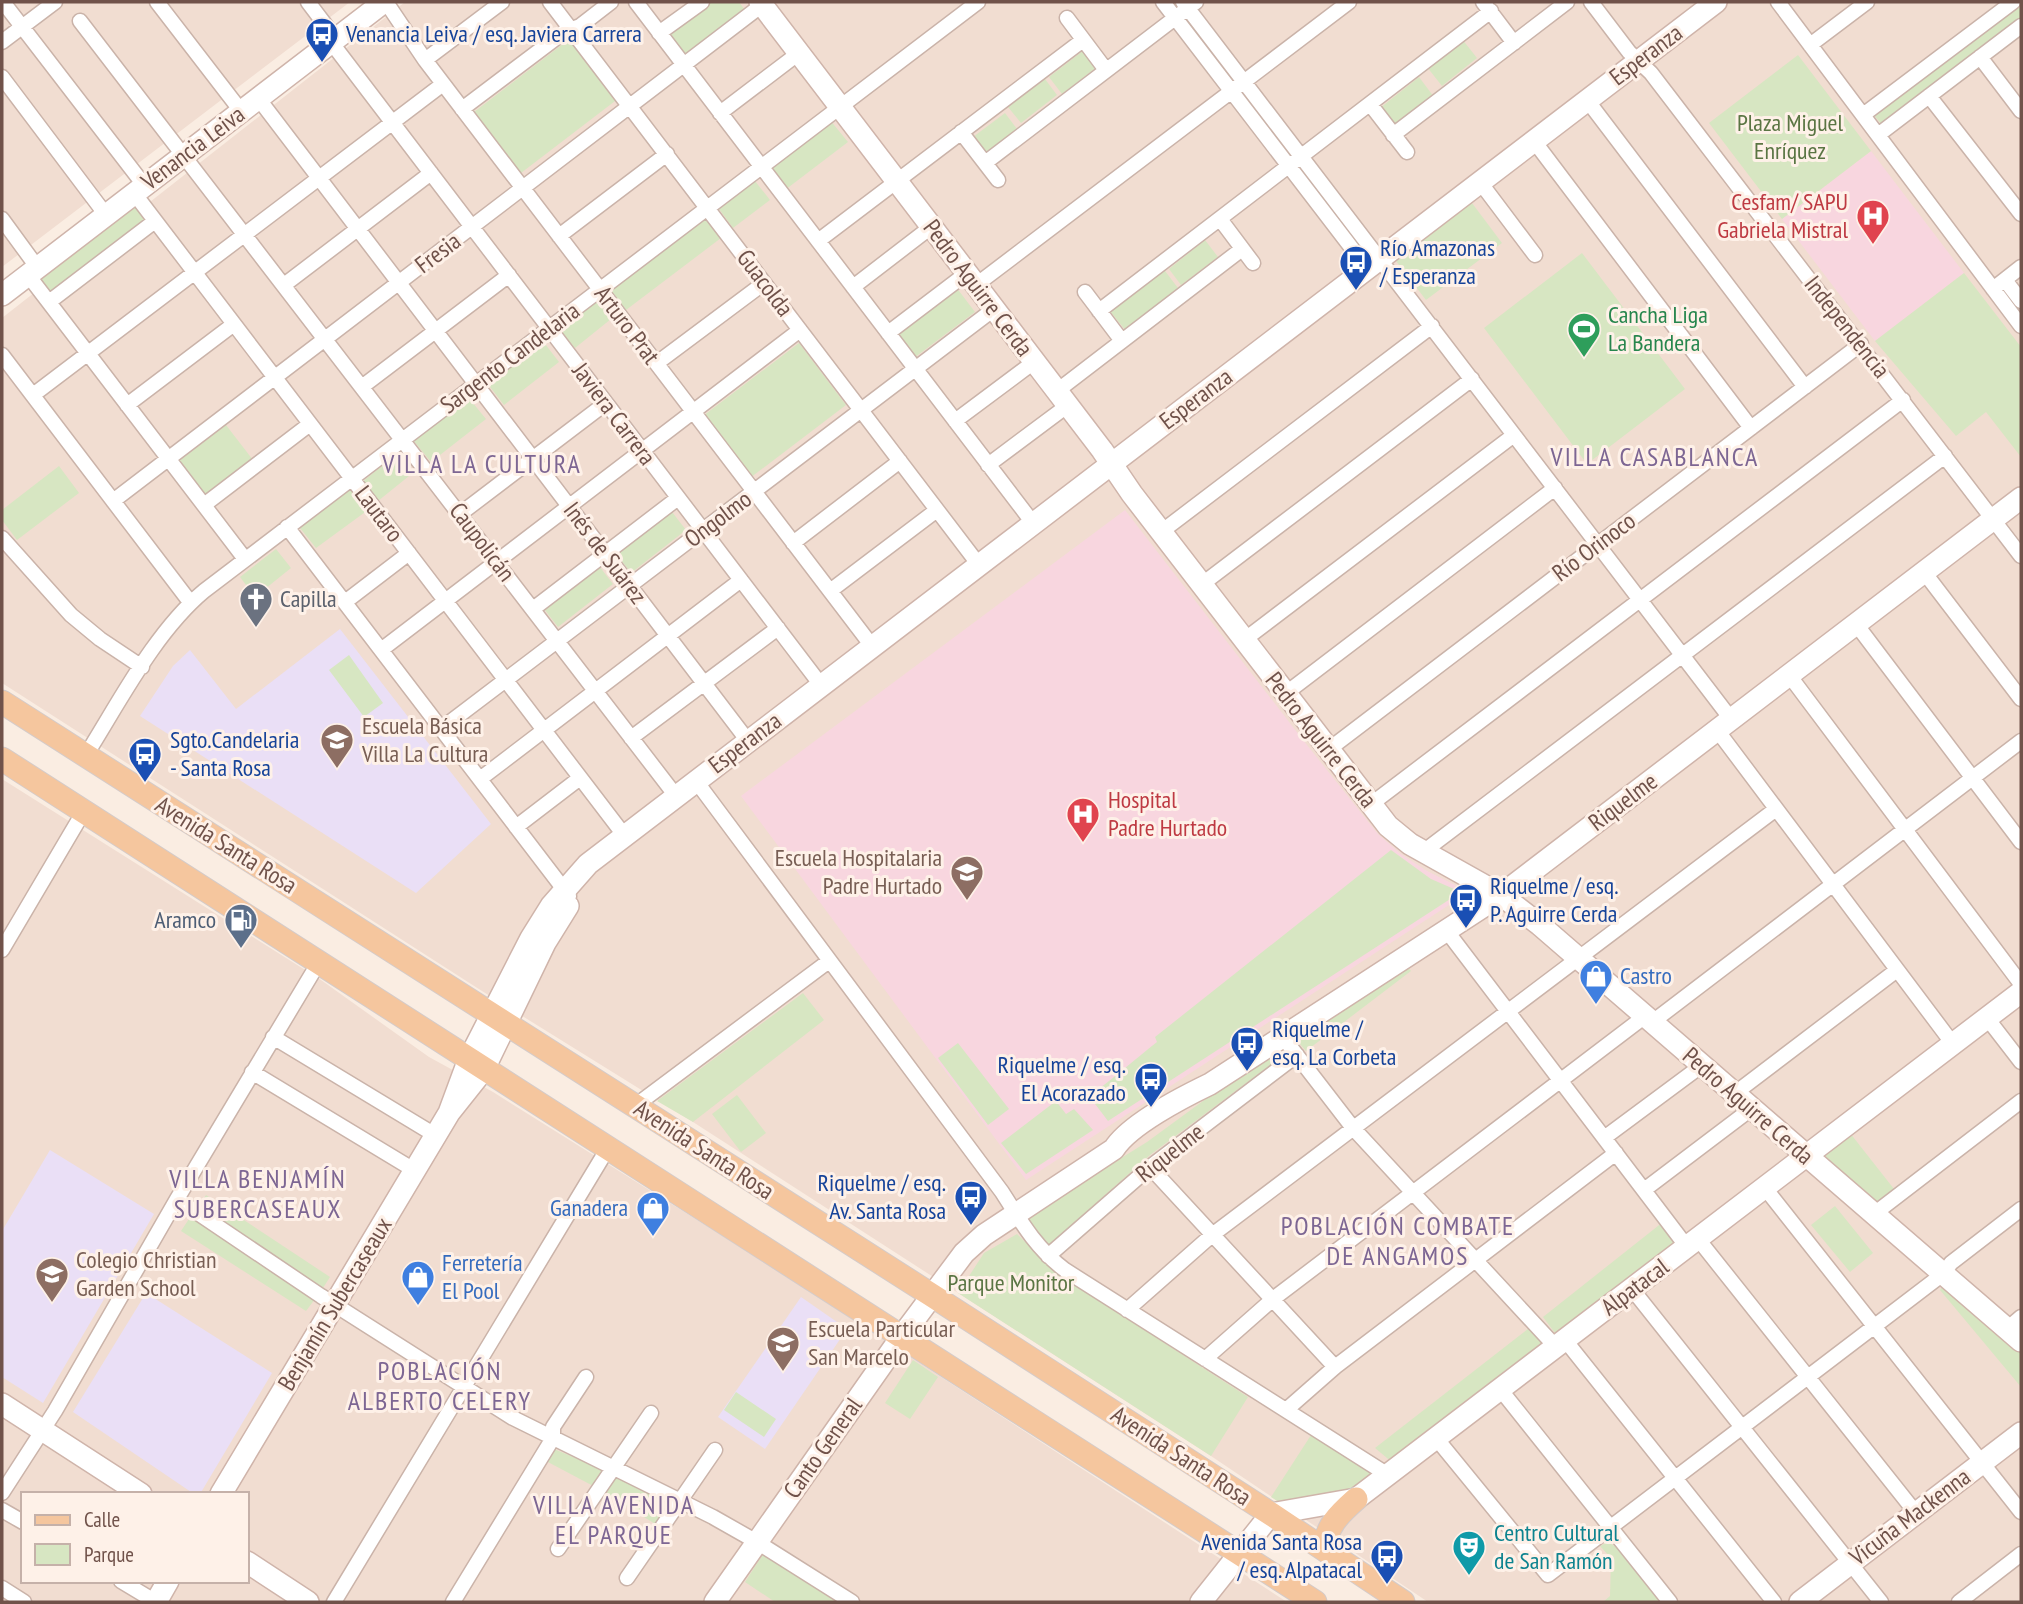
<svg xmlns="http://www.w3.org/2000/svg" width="2023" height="1604" font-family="'PT Sans Narrow',sans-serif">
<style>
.residential{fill:#f1ddd1;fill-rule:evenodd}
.education{fill:#eadff6}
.medical{fill:#f8d6df}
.green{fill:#d7e6c2}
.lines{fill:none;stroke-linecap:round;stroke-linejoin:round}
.street-casing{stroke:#cab3a9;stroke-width:17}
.secondary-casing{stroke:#cfb4aa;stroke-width:24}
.primary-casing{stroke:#d4cbc9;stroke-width:25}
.street{stroke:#fff;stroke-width:14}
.secondary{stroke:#fff;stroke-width:21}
.primary{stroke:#f5c69e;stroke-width:23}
.labels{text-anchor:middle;stroke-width:6;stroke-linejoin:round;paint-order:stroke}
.transit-label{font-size:24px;fill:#164399;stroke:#fef1e8;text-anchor:start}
.street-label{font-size:24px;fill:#70524a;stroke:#fef1e8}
.park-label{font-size:24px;fill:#5a7543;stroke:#fef1e8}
.health-label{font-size:24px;fill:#be3a42;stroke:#fef1e8;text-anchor:end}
.leisure-label{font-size:24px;fill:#27864d;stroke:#fef1e8;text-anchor:start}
.worship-label{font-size:24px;fill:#5b616d;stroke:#fef1e8;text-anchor:start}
.education-label{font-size:24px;fill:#785e54;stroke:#fef1e8;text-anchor:start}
.service-label{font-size:24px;fill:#4e5e75;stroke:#fef1e8;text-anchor:end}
.shop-label{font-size:24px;fill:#366cbe;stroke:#fef1e8;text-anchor:start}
.culture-label{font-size:24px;fill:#0d838f;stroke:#fef1e8;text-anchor:start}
.neighbourhood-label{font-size:26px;letter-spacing:2px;fill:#7d6693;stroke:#fef1e8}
</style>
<rect width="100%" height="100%" fill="#faede2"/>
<path class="residential" d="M2 2H350L2 267Z
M405 2H2021V1602H1428L1211 1456 924 1271 693 1122 482 991 2 683V318Z
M2 779 321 980 429 1057 493 1092 761 1260 1287 1602H2ZM23 1494H247V1581H23Z"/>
<path class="education" d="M340 629 491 824 416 893 140 716 173 666 190 650 236 709Z
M50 1150 154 1214 43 1403 2 1377V1231Z
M146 1293 272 1373 200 1494H194L73 1412Z
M801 1297 847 1329 765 1449 718 1417Z"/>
<path class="medical" d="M1871 151 1964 273 1875 341 1782 219Z
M1125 510 1303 740 1378 834 1401 854 1427 871 1469 892 1026 1180 741 796Z"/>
<path class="green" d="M707 2H739L745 10 682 56 665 33Z
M2018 2H2021V19L1882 125 1873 114Z
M572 37 619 98 521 173 474 112Z
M1462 39 1477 58 1442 86 1427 67Z
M1084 50 1097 67 1062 94 1049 77Z
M1798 55 1871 151 1782 219 1709 123Z
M1419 77 1434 97 1395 126 1380 108Z
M1045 79 1057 95 1021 123 1008 107Z
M1005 113 1017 129 982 156 969 140Z
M830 120 848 142 785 190 768 167Z
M755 181 770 200 733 228 719 209Z
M1469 199 1502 243 1426 300 1393 257Z
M136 206 148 222 51 296 39 280Z
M705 217 721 238 626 310 610 289Z
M1205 240 1218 257 1181 285 1169 269Z
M1582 253 1685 389 1587 464 1484 328Z
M1162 267 1181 292 1126 331 1109 310Z
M1964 273 2021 347V457L1986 412 1956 436 1875 341Z
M956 287 975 312 914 358 895 332Z
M596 300 611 319 575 348 559 329Z
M542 340 559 362 504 405 487 383Z
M799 343 846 405 750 478 703 416Z
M468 397 486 419 431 462 413 440Z
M226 425 253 460 205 495 179 461Z
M398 453 414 472 378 501 362 482Z
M59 466 79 493 17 540 2 520V510Z
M351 488 368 510 316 548 300 528Z
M669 508 686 530 631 573 614 551Z
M276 549 291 568 255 597 240 577Z
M596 562 613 584 558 627 541 605Z
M349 655 383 703 364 717 329 670Z
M1391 850 1431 879 1461 892 1108 1121 1089 1096C1113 1079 1134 1060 1157 1042L1155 1037Z
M1405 964 1411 971 1306 1051 1293 1036Z
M803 993 824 1020 693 1122 657 1101Z
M958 1043 1009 1109 988 1125 938 1058Z
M1278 1046 1285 1054 1150 1155 1049 1245 1030 1225 1029 1218 1036 1211 1147 1142Z
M737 1095 766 1133 741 1152 712 1114Z
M1056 1101 1066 1114 1074 1109 1093 1130 1026 1174 1001 1143Z
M1850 1133 1894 1189 1876 1203 1826 1158 1825 1151Z
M206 1195 330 1277 321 1291 198 1207Z
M1835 1206 1873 1253 1850 1272 1811 1225Z
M191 1216 315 1299 306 1311 181 1231Z
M1663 1222 1678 1242 1558 1337 1543 1317Z
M1017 1234 1059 1275 1248 1397 1211 1456 958 1293 984 1253Z
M1945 1283 2021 1349V1387L1940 1290Z
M1533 1325 1550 1341 1393 1463 1375 1448Z
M913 1360 938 1377 910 1419 885 1403Z
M736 1392 776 1419 764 1437 724 1410Z
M1313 1432 1374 1473 1350 1494 1285 1506 1271 1497Z
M554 1449 607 1471 597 1488 546 1461Z
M617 1475 672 1503 657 1525 606 1494Z
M1608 1542 1618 1548 1664 1602H1603L1610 1596 1611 1558 1600 1546Z
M765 1551 844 1602H775L745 1582Z"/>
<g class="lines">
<defs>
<path id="street" d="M3 2 144 185
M157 2 241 111
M308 2 336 39
M386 2 425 60 872 646
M550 2 979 565
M636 2 1033 523
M1163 2 1367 268
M1183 2 1731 719
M1483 2 1514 43
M1591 2 1629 52 1651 73 2021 556
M1778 2 2021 326
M1067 18 1106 70
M80 21 676 796
M659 33 702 2
M2 42 55 2
M331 42 821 685
M1810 45 1867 2
M1980 57 2021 111
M425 60 502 2
M2 77 106 215
M1929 96 2021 214
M258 98 748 741
M1587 100 1805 387
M1370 104 1407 152
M462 109 564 32 580 26 611 2
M720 113 799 53
M1863 115 2013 2
M961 132 998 180
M1393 135 1567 2
M1878 135 2021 26
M1534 141 1751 428
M985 163 1196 2
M1480 182 1535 255
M134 193 624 835
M2 219 37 267
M1220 219 1253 263
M559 236 667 154
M818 241 1083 40
M28 275 245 559
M2005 280 2021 301
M284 285 431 173
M976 285 1349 2
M853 287 931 227
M1993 289 2021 267
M1085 292 1122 341
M49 302 155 221
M1099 311 1491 11
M888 333 967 273
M2 355 190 602
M657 363 764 283
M363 386 509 275
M1057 391 1242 249
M33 395 443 84
M127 405 234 324
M955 421 1034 362
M988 465 1067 406
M113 501 762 5
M204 505 310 424
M460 514 606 403
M287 527 569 896
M1161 532 1432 326
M2 538 71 615 100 639 142 667
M793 543 900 461
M1924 572 2021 699
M1201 585 1472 379
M830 591 937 510
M345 602 409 553
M533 609 678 498
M1856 624 2021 842
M1244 640 1514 435
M381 650 800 330
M1789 675 2021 984
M1285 694 1555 488
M441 729 994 309
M1717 730 1953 1044
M631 738 778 628
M1328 750 1861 344
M86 755C120 701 155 632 204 591L978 2
M480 779 741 580
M696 781 1002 1192C1021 1222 1036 1248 1065 1270L1388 1475
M1370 805 1903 400
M516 827 580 778
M1423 852 1945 456
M1446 930 1687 1247
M2 950 84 811
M1987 1018 2021 1062
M1651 1023 2021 741
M1282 1036 1353 1128 1556 1347
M273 1037 435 1135
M252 1072 414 1170
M1734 1094 1897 970
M635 1106 829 961
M1604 1138 1701 1066
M1150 1167 1335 1367
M1765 1188 2021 1512
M1644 1190 1751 1109
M177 1199 321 1296 513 1418 713 1517 757 1542 852 1602
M1874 1214 2021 1101
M1698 1239 1916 1513
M1048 1256 1150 1167 1297 1055
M1632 1289 1881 1602
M1127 1310 1212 1235 1776 809
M2007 1329 2021 1317
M1565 1340 1774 1602
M1205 1359 1273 1299 1644 1017
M1500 1389 1670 1602
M1286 1410 1335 1367 1616 1153
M1436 1438 1548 1575 1943 1274 1951 1263 2021 1209
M2 1493 55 1411 177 1199 319 962
M2 1510 23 1522
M558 1549 651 1413
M627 1578 715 1450
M121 1581 156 1602
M2 1588 24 1602
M334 1602 608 1148
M453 1602 553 1438V1427L586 1377
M1959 1602 2021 1554"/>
<path id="secondary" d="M760 2 1102 450 1132 494 1388 826 1410 844 1501 895 1540 925 2021 1341
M2 295 384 2
M449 1113 469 1059 531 938 551 906 588 864 1716 2
M2 1404 141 1494
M221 1494 449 1113 484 1069 545 943 568 906
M247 1562 308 1602
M156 1602 168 1581
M715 1602 902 1336 964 1253 984 1235 1114 1149C1129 1125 1183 1097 1210 1084L1501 895 2021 498
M1201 1602 1271 1514 1356 1499 2021 992
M1800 1602 2021 1433"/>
<path id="primary" d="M2 702 933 1296 1271 1514 1403 1602
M2 759 1315 1602
M1325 1550C1325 1527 1339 1514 1356 1499"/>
</defs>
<use href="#street" class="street-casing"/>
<use href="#secondary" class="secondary-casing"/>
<use href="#primary" class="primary-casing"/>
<use href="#street" class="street"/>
<use href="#secondary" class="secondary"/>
<use href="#primary" class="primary"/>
</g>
<defs>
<symbol id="bus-pin" viewBox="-11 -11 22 30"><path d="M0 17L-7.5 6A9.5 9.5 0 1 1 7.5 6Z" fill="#1a4fb4" stroke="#fef1e8"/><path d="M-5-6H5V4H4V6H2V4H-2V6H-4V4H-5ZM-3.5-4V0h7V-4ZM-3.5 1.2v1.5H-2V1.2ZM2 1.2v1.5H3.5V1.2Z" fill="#fff"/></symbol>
<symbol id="hospital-pin" viewBox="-11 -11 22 30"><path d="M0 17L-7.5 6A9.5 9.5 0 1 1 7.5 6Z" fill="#e0444e" stroke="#fef1e8"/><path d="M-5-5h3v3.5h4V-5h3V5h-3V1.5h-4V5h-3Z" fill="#fff"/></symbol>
<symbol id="stadium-pin" viewBox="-11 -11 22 30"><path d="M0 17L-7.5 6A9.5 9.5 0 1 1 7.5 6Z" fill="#2e9e5b" stroke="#fef1e8"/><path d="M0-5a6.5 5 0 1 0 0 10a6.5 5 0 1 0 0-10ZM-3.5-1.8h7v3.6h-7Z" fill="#fff"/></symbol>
<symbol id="church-pin" viewBox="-11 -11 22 30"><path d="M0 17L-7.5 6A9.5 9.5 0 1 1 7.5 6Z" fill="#6b7280" stroke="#fef1e8"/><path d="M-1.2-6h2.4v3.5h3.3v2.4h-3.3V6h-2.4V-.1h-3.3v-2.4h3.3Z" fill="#fff"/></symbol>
<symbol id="school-pin" viewBox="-11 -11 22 30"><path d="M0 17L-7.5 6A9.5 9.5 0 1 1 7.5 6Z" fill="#8d6e63" stroke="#fef1e8"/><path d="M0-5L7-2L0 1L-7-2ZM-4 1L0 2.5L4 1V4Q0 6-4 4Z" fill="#fff"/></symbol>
<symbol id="fuel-pin" viewBox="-11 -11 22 30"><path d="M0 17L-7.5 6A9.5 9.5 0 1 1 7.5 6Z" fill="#5c6f8a" stroke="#fef1e8"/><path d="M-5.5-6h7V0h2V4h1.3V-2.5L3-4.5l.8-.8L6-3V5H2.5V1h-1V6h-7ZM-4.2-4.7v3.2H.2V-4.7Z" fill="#fff"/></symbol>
<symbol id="shop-pin" viewBox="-11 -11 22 30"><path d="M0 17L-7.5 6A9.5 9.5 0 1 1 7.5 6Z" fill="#3f7fe0" stroke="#fef1e8"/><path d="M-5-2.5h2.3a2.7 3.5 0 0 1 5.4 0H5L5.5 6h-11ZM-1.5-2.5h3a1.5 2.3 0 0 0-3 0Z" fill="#fff"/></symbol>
<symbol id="theatre-pin" viewBox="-11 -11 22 30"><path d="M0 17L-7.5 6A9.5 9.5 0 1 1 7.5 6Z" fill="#0f9aa8" stroke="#fef1e8"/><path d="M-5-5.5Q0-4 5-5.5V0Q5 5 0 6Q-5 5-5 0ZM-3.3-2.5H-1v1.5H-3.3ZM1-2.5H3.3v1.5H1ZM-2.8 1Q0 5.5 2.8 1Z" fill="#fff"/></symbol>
</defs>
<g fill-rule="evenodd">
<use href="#bus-pin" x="303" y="15" width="38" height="52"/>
<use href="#hospital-pin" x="1854" y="197" width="38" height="52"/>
<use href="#bus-pin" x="1337" y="243" width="38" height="52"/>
<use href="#stadium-pin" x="1565" y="310" width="38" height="52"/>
<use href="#church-pin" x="237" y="580" width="38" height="52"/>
<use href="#school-pin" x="318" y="721" width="38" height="52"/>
<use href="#bus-pin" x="126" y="735" width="38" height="52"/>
<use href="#hospital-pin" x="1064" y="795" width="38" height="52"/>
<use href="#school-pin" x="948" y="853" width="38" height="52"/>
<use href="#bus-pin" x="1447" y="881" width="38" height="52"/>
<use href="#fuel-pin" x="222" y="901" width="38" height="52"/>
<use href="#shop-pin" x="1577" y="957" width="38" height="52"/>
<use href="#bus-pin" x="1228" y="1024" width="38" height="52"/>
<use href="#bus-pin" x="1132" y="1060" width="38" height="52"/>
<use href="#bus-pin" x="952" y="1178" width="38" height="52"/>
<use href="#shop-pin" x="634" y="1189" width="38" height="52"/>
<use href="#school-pin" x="33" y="1255" width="38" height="52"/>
<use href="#shop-pin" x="399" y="1258" width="38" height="52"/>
<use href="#school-pin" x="764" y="1324" width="38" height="52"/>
<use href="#theatre-pin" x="1450" y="1528" width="38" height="52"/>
<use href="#bus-pin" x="1368" y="1537" width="38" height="52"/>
</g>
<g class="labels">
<g class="transit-label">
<text x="346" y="42">Venancia Leiva / esq. Javiera Carrera</text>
<text x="1380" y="256">Río Amazonas<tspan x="1380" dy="28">/ Esperanza</tspan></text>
<text x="170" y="748">Sgto.Candelaria<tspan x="170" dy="28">- Santa Rosa</tspan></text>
<text x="1490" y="894">Riquelme / esq.<tspan x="1490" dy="28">P. Aguirre Cerda</tspan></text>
<text x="1272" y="1037">Riquelme /<tspan x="1272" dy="28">esq. La Corbeta</tspan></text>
<text x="1126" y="1073" text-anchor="end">Riquelme / esq.<tspan x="1126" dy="28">El Acorazado</tspan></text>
<text x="946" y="1191" text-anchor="end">Riquelme / esq.<tspan x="946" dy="28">Av. Santa Rosa</tspan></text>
<text x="1362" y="1550" text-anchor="end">Avenida Santa Rosa<tspan x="1362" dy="28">/ esq. Alpatacal</tspan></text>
</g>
<g class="street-label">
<text transform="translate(1646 55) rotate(-37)" y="8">Esperanza</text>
<text transform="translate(193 148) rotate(-37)" y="8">Venancia Leiva</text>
<text transform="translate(438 253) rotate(-37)" y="8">Fresia</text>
<text transform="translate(765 283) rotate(53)" y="8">Guacolda</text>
<text transform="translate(978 288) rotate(53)" y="8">Pedro Aguirre Cerda</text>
<text transform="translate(627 325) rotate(53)" y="8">Arturo Prat</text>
<text transform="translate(1847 327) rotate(52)" y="8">Independencia</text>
<text transform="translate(510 358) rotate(-37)" y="8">Sargento Candelaria</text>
<text transform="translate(1196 399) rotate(-37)" y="8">Esperanza</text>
<text transform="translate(614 414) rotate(53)" y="8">Javiera Carrera</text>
<text transform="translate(379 514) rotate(53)" y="8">Lautaro</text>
<text transform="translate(718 519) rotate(-37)" y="8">Ongolmo</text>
<text transform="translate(482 542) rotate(53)" y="8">Caupolicán</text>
<text transform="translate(1594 547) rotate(-37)" y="8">Río Orinoco</text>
<text transform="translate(605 553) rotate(53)" y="8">Inés de Suárez</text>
<text transform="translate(1321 740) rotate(52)" y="8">Pedro Aguirre Cerda</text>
<text transform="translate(745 743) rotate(-37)" y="8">Esperanza</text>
<text transform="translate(1623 802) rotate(-37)" y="8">Riquelme</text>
<text transform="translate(226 845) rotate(32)" y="8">Avenida Santa Rosa</text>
<text transform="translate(1748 1106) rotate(41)" y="8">Pedro Aguirre Cerda</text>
<text transform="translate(704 1150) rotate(33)" y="8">Avenida Santa Rosa</text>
<text transform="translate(1170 1153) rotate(-38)" y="8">Riquelme</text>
<text transform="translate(1635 1287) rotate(-37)" y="8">Alpatacal</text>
<text transform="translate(335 1304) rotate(-59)" y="8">Benjamín Subercaseaux</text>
<text transform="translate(823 1448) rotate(-55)" y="8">Canto General</text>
<text transform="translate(1181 1456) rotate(33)" y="8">Avenida Santa Rosa</text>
<text transform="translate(1910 1517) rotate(-37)" y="8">Vicuña Mackenna</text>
</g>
<g class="park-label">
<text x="1790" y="131">Plaza Miguel<tspan x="1790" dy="28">Enríquez</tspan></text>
<text x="1011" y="1291">Parque Monitor</text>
</g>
<g class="health-label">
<text x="1848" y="210">Cesfam/ SAPU<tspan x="1848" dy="28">Gabriela Mistral</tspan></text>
<text x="1108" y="808" text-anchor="start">Hospital<tspan x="1108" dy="28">Padre Hurtado</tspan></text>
</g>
<g class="leisure-label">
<text x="1608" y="323">Cancha Liga<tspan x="1608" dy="28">La Bandera</tspan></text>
</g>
<g class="worship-label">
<text x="280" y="607">Capilla</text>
</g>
<g class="education-label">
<text x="362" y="734">Escuela Básica<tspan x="362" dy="28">Villa La Cultura</tspan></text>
<text x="942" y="866" text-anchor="end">Escuela Hospitalaria<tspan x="942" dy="28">Padre Hurtado</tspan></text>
<text x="76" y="1268">Colegio Christian<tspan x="76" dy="28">Garden School</tspan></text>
<text x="808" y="1337">Escuela Particular<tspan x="808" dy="28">San Marcelo</tspan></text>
</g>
<g class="service-label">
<text x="216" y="928">Aramco</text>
</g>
<g class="shop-label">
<text x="1620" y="984">Castro</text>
<text x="628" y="1216" text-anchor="end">Ganadera</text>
<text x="442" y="1271">Ferretería<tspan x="442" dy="28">El Pool</tspan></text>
</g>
<g class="culture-label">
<text x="1494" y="1541">Centro Cultural<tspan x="1494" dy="28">de San Ramón</tspan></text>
</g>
<g class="neighbourhood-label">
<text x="1655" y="466">VILLA CASABLANCA</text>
<text x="482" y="473">VILLA LA CULTURA</text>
<text x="258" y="1188">VILLA BENJAMÍN<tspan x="258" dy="30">SUBERCASEAUX</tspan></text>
<text x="1398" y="1235">POBLACIÓN COMBATE<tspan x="1398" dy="30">DE ANGAMOS</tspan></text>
<text x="440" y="1380">POBLACIÓN<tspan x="440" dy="30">ALBERTO CELERY</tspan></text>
<text x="614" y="1514">VILLA AVENIDA<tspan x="614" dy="30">EL PARQUE</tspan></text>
</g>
</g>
<rect width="2023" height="1604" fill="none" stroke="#70524a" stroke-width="7"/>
<rect x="21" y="1492" width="228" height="91" fill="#fef1e8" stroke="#c5b1a9" stroke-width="2"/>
<rect x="35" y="1515" width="35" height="10" fill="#f5c69e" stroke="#c5b1a9" stroke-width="2"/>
<text x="84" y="1527" font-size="21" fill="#70524a">Calle</text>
<rect x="35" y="1544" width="35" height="21" fill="#d7e6c2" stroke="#c5b1a9" stroke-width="2"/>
<text x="84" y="1562" font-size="21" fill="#70524a">Parque</text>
</svg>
